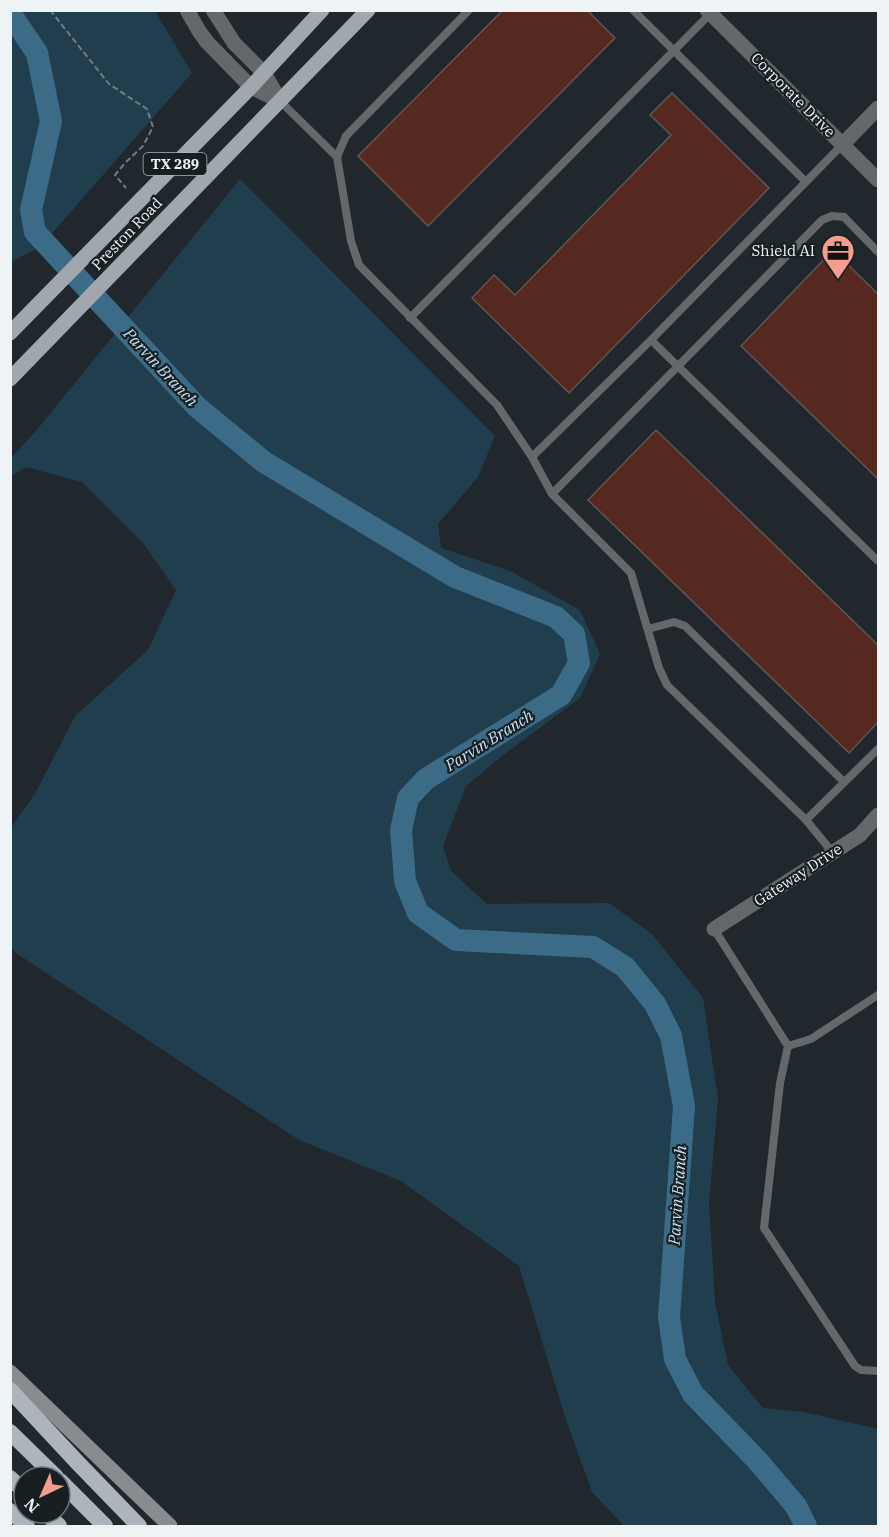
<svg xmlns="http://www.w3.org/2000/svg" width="889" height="1537" font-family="'IBM Plex Serif',serif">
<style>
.green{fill:#213e4f}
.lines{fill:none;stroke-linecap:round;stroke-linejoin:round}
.river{stroke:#3c6b87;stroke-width:22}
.building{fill:#552920;stroke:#605553;stroke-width:1.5}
.path{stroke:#757b7f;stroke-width:2;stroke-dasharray:6 3;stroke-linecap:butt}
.service{stroke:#64686a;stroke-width:8}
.minor{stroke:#64686a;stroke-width:15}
.secondary{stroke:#868c90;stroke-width:15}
.primary{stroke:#a0a8ae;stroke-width:15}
.trunk{stroke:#acb5bb;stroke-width:16}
.labels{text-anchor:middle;stroke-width:4.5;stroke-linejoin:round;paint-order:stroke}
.shield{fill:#171f23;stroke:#aeb3b7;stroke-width:1.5}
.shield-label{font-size:14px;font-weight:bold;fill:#eef3f6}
.street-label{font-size:15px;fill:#eef3f6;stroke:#171f23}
.poi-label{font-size:15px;fill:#eef3f6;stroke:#171f23;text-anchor:end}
.water-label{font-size:16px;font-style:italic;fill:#c6e2f5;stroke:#171f23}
</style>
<rect width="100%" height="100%" fill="#21282d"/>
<path class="green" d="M11 10 155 11 192 73 41 246 11 262Z
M240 179 495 436 478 477 438 524 441 548 510 571 580 610 600 654 580 698 507 752 466 786 443 846 451 871 487 904 609 903 652 934 703 998 718 1099 709 1202 715 1302 728 1365 763 1408 804 1412 878 1429V1526H624L592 1492 566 1420 519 1266 401 1181 299 1140 16 953 11 947V828L36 792 75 716 148 650 176 590 143 543 82 482 26 467 11 476V458L36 431Z"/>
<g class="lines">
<path class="river" d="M10 13 37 53 51 121 31 210 35 232 197 407 264 462 455 577 556 617 574 634 579 663 561 695 426 779 408 798 401 830 405 881 418 913 456 940 593 947 625 967 655 1004 671 1036 684 1106 669 1317 675 1359 693 1394 756 1459 796 1506 806 1526"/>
</g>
<path class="building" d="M503 10H587L615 38 428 226 358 156Z
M672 93 769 188 569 393 472 298 494 275 515 295 671 135 650 115Z
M833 250 878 294V479L741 346Z
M656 430 878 645V722L849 753 588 500Z"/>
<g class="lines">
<path class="path" d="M50 10 109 84 147 109 153 127 143 146 125 163 115 175 126 188"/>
<path class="service" d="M469 10 346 136 337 157 351 241 359 265 497 405 532 457
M633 10 806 182
M280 101 337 157
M410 318 710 14
M651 340 878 561
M552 494 822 220 832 216 844 217 878 252
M648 629 674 622 685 626 844 782
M806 820 878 749
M833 853 806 820 667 685 659 668 631 573 552 494 532 457 651 340 843 144
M714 929 788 1046 780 1083 764 1228 855 1366 861 1370 878 1371
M788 1046 811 1039 878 995"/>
<path class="minor" d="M187 10 199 31 207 42 251 87 280 101
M213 10 234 43 264 73 280 101
M707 10 878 180
M843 144 878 108
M714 929 860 835 878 815"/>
<path class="secondary" d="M10 1372 170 1526"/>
<path class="primary" d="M10 333 251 87 322 10
M10 379 368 10"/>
<path class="trunk" d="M10 1390 77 1462 139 1526
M10 1432 56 1477
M10 1478 24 1491
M60 1481 105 1526
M10 1511 27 1526
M46 1513 59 1526"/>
</g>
<defs>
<symbol id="office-pin" viewBox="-11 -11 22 30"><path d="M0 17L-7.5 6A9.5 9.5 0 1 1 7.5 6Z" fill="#f49d8c" stroke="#171f23"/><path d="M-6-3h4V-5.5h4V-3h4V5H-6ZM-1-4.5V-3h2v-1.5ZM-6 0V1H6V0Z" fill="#111"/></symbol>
</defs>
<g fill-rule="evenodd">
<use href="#office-pin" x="819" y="232" width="38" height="52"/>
</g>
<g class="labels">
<rect class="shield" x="143.5" y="153" width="63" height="22" rx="4.5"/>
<g class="shield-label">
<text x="175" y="169">TX 289</text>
</g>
<g class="street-label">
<text transform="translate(793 95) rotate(45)" y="5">Corporate Drive</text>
<text transform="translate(127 234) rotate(-46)" y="5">Preston Road</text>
<text transform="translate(798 875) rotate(-33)" y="5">Gateway Drive</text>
</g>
<g class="poi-label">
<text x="815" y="256">Shield AI</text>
</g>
<g class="water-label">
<text transform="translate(161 367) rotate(47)" y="6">Parvin Branch</text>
<text transform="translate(489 740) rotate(-32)" y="6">Parvin Branch</text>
<text transform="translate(677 1195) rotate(-86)" y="6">Parvin Branch</text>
</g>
</g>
<rect width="889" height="1537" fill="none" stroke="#eef3f6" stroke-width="24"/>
<g transform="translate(42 1495) rotate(224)"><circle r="28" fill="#171f23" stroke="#6d7477" stroke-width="1.5"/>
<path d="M0-4.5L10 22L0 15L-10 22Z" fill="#f49d8c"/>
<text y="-9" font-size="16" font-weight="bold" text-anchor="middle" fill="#eef3f6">N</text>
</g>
</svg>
